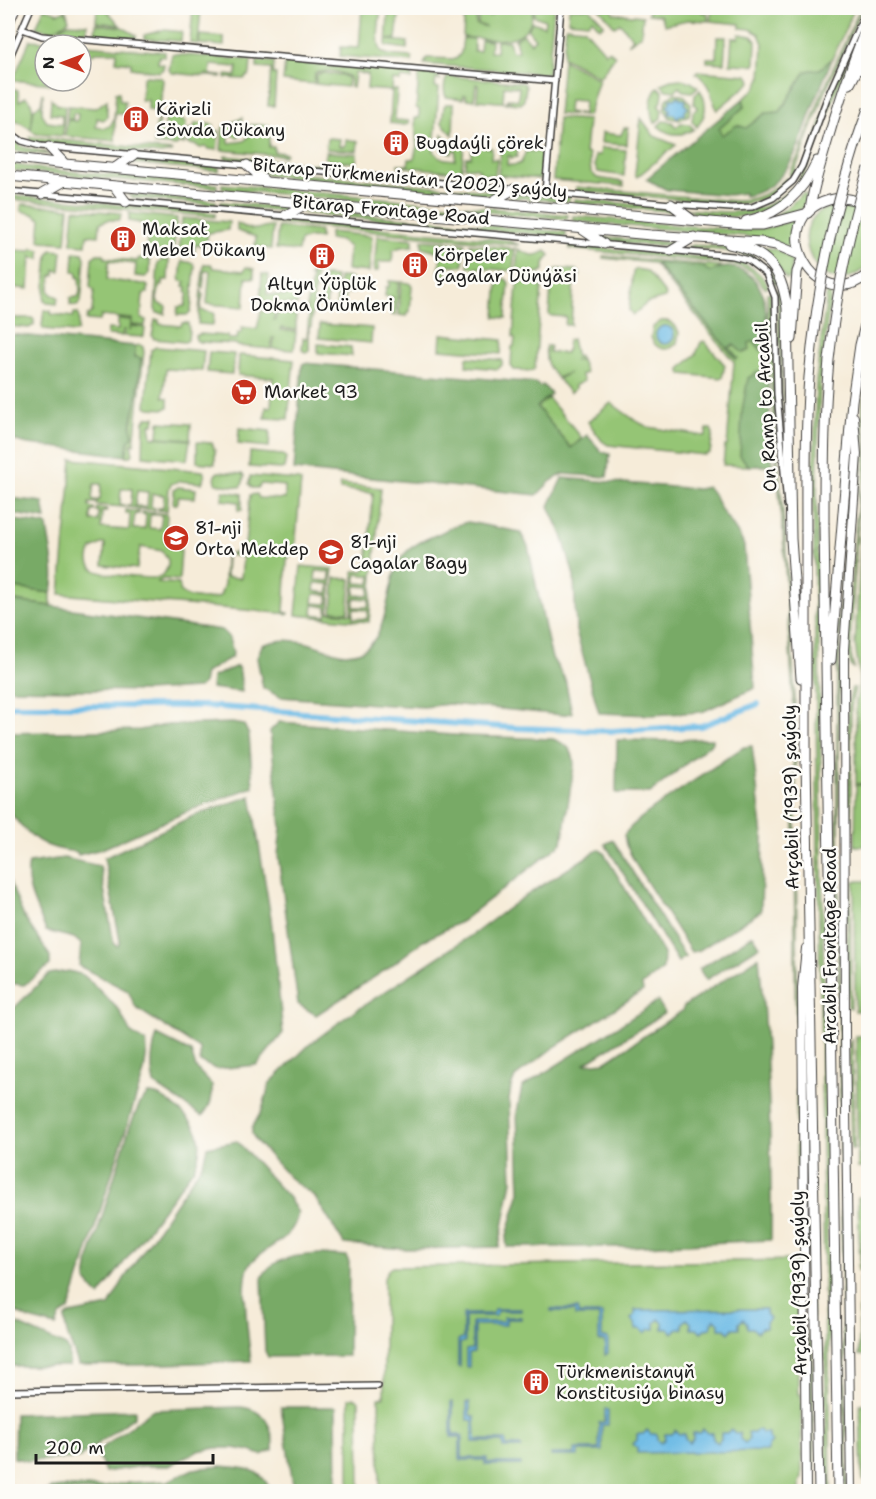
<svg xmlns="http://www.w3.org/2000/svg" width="876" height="1499" font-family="'Shantell Sans',sans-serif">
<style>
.green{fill:#95c574;stroke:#587048;stroke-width:1.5;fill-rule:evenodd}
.forest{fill:#78aa66;stroke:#4a6341;stroke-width:1.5}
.water{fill:#6bbae5;stroke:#446b80;stroke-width:1.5}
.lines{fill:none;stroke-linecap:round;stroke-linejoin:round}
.canal{stroke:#6bbae5;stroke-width:6}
.street-casing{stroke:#3d3b38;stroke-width:8}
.secondary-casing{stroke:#3d3b38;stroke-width:10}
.primary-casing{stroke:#3d3b38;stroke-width:11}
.street{stroke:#fff;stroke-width:5}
.secondary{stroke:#fff;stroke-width:8}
.primary{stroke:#fff;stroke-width:9}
.primary-bridge-casing{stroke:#3d3b38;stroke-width:11;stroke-linecap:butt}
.primary-bridge{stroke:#fff;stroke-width:9}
.labels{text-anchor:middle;stroke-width:5;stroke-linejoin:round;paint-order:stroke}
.poi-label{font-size:18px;fill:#1c1c1c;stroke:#fdfcf7;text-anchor:start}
.street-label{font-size:18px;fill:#1c1c1c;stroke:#fdfcf7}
</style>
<rect width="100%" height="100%" fill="#fdfcf7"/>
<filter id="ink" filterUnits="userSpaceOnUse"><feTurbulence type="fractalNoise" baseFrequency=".0167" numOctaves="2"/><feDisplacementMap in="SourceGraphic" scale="12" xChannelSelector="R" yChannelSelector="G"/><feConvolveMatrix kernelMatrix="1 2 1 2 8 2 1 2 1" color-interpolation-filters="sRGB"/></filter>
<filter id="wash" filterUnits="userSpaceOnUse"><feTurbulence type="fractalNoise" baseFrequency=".008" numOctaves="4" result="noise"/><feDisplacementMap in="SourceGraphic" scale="24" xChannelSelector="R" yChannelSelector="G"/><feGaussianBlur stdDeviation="1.35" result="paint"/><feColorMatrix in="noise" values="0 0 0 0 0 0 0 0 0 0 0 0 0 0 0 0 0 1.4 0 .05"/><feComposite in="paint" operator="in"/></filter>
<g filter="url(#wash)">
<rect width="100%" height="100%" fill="#f6ecd9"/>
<path class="green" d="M44 8 58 13 66 10 69 20 53 31 36 28Z
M97 8H105L120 25 96 22Z
M193 8H201L198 44 190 43Z
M362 8H381C380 18 374 48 384 53 391 57 404 56 412 57V62L340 56 341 47 359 48Z
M465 8H477L476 24 486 27 478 24 479 8H481V15L490 16 492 15 493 8H533C532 49 491 39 463 37Z
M535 8H554L548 74 424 64 427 58 456 59 461 53 463 38 474 39V51H480L481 40 491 41 490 52H496L497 41H509L512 52 518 51 515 39 523 34 531 43 535 39 528 30 532 22 544 26 545 20 534 16Z
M569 8H589L604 24 600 28 592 19 588 23 568 21Z
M599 8H613V13L643 16 641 35 628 44 633 38 620 23 615 27Z
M649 8H709L708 10H702V12L708 13V21L687 20 665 25 660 15 648 14Z
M712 8H855L832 59 820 69 806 71 780 112 766 113 746 128 737 125 722 136 718 129 745 106 743 99 756 88 761 78 763 44 759 34 750 29 740 28V24L710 21Z
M860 8H862L822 100 802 154 792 176 789 174 800 153 820 98Z
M868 9 801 183 798 181 807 162 830 96Z
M388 14 399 15 396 39 387 40 408 42 407 49 386 46Z
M68 23 87 24V32L59 31 61 27Z
M96 24 122 27 136 35V38L97 35 95 32Z
M566 26 584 28 606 53 609 50 615 56 600 77 563 57Z
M164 30 182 32 181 41 144 39V35Z
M739 34 752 36 756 41 755 65 730 64 732 38H739Z
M200 35 224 37V46L199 44Z
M717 37H726L724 63 707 62V58H716Z
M30 40 54 42 55 45H45V81H51V84L13 80Z
M62 43 165 52V57L159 56 158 63 164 64 163 69 159 72 131 68V63L116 61 117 52H95L92 55 81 51V45H61Z
M172 54 251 60 250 74 244 79 226 78V75L236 76 237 67 211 65 210 75 222 76 221 77 207 76V74L204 76 172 73 169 70Z
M563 60 599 79 588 116 577 115V113L583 114 584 101 569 100 568 112 574 113V115L558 114Z
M257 61 274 62 273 74H276L274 106H268L271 69 257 68Z
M285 62 411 73 412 79 401 78 400 81 393 80 392 90H397L395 120 409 121V123L405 125 390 123 392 91 367 89 368 74 355 73 353 88 350 87V77C339 71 327 70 315 73L314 84 283 81Z
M697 71 747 75 750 78 751 82 717 110C710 94 712 86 696 73Z
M323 73 342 75 348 78 347 87 316 84V75Z
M421 74 438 75 440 80 436 79 435 87 439 88 434 151 440 158 455 160 456 150H453L452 153 441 150 442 134 450 142 464 145 462 168 457 172 398 166V164L408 165 409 159H414L416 149 417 148 415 120V118H419V109L416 108 419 75Z
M146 76 160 77 163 80 160 108H156V111L148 110V100H141L143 78Z
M448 76 524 83 526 87 524 100 521 104 510 103 511 99 518 100 519 87 504 86 503 102H507V99H509L508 103 477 100 478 85 476 84 474 100 466 99V95H464L463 99 446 97C443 92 444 81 448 76Z
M681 79 691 82 698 87 692 92 683 91 679 87 675 91 666 90 661 84 671 80Z
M658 87 663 92 662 101 658 105 662 110 661 118 655 123C648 110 649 99 658 87Z
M9 89 18 90 19 101 26 97C36 104 32 118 31 129L12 118 8 105Z
M700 90C708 103 707 115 697 127L692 121 693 112 698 108 694 104 695 95Z
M116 92H119L120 101H125L124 114H115V141L65 136 67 120 77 121 78 114 73 113V119H67L68 106 96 108 107 100V117L103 120 97 118 96 127 105 128 110 126 114 119Z
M43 93 42 113 47 122 62 124V115L50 114 51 99 58 105 65 106 63 136 36 134 31 130 34 109 41 104Z
M675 93 685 96 691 104 689 115 680 120 670 118 664 109 667 99Z
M446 104H454L453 135 442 123 444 106Z
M166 111 186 122 184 144 180 143 176 146 154 144 158 113C159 130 156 137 177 137L178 129H175L174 131 165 128Z
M242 118V134L237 137 229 134V143L244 141 249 136 250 125H269V147H274V152L286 153 285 156 221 150 223 127Z
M558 118 588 120 585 153 589 154 591 172 597 178 623 182 624 186 553 180Z
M641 118 654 136 676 145 637 177 635 174Z
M663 121 672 122 676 127 681 123 689 124 694 129C681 137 669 136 658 126Z
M195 123 214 125 213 131H219L217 150 208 149 206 147 200 148 196 145 188 144 189 129H194Z
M624 128H628L627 145 601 143 602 133 621 135Z
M8 137 23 147 44 152 50 155 8 150Z
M30 137 172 151V152L161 154 41 143 29 141Z
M327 138 340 139 339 146H345L346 140 358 141 357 151 326 149Z
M472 146 492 148 491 159H497L495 175 482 174 477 168 465 167 466 157H471Z
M518 146 517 157 511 158V156H508L507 165H516L521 163 526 151 542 152 540 179 498 175 501 149Z
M601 148 626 150 624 176 598 172 595 166V155H600Z
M326 152 357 154 356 163 325 160Z
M225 156 451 177 444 179 225 159Z
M138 160 219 167V171L129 163Z
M8 164 43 169 217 184V188L8 170Z
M259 170 500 192 487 195 268 175Z
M786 178 789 181C774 196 758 203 737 204L576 191V187L737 201C757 199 772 193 786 178Z
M222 184 568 215 567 219 222 189Z
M794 185 797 188C773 213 751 219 716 216 705 215 695 215 685 209 728 212 762 220 794 185Z
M803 193 807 195 802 209 773 218V217L787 208Z
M127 194 216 201V205L133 198Z
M515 194 569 197V202L508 197Z
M8 195 215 213V217L8 199Z
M574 199 665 207 677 212 574 203Z
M221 202 292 208 281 211 221 206Z
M22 204 69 208 66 243 39 241 41 219 33 214 21 211Z
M845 206 856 209 868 219V265C816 317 772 204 845 206Z
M74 209 121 213 120 220H108L100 223 99 236 87 235 86 245 71 244Z
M309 210 566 232V237L301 213Z
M129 213 177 218 173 253 146 251 148 229 140 223 129 221Z
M573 216 736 230 766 228 797 219 793 234 792 249 765 238 572 221Z
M182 218 229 222 228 230 208 233 206 246 195 245 194 255 179 254Z
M283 219 507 240 520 245 268 222Z
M237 223C260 236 256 225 273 226L271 249 255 247 256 237 237 231Z
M278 227 320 231V238H308L300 241 298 251 276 249Z
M330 232 372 236 369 272 347 270 349 247 341 241 329 239Z
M377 236 413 239V246L401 247 393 250 392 262H379L378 271H374Z
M600 237 676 243C663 248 613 244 600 237Z
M422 240 465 244 463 266 447 265 446 275 439 274 441 254 433 250 422 247Z
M470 244 510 248 511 250 515 248 513 271 468 267Z
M570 245 734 260C750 265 761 272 769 287L765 288 751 271 734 264 570 249Z
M693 245C734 248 754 244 778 283L775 284C760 247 718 250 684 248Z
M758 246 778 250 792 260 791 277 786 279 775 262Z
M32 248 40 250V259L32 258 31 255 29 289 8 287V250L31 251Z
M518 249C530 255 533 258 546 251L550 255 544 263V270L539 273 516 271Z
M51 250 62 251 60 271 55 270V275H52L49 290 51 294 58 297 57 304 47 303 44 300 48 255Z
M74 252 83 253 85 258 81 302 77 306 70 305V298L78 297 80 292 79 277H77V272H73Z
M97 254H104L105 258 137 261 139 258 150 260V273L146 277 135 276 136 264 109 261 107 280 144 284 148 286V293L143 294 141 318 146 320 145 326 132 325V319L101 316 100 321 86 320 87 316 92 312 94 290 90 287 92 258Z
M603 256 721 266 710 273 702 267 656 264 736 359 737 357 729 347 754 341 762 351 767 349 768 374 759 371 740 455 749 466 723 465 725 446H727L734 362 653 263 603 258Z
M162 260H169L168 280H163V285H160L157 299 159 304 166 306 165 314 157 313 155 309 158 264Z
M182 261 193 263 195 266 191 311 187 315H177L178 307 185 306 188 293 186 292 187 287 184 286 185 282 180 281Z
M204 264H211L214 268 244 271 246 267 254 269V278H246L244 307 207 304 210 271H205L203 288 201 287Z
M557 269 577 270 580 274V276H574L571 325H565L566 317 552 316 549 314 552 274Z
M636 269 647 271 666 295 665 298 647 303 633 315 629 310 633 272Z
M312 273 316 275 311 327H309V351L305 352 302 350 303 338H307L309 315 306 313 312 277 309 276Z
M262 274 269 275 267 294 286 296V294H294V289L300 290 297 305 260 302Z
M324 276 336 277 335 288 328 287 326 308 321 305Z
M339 277 352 278 351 284 354 285 353 293H345L344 310 336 309Z
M498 279H506L509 283 506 318 495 317Z
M389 281 399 282 396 315H392L393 297 385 296 386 287H389Z
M401 282 409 283 412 286 410 311 406 316 399 315Z
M521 282 539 283 542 287 535 368 532 371 514 370 511 366 512 347 514 346 515 338 513 337 517 285Z
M779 288 781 310 783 416 777 289Z
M201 289 203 295 200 310 214 313 213 325 198 324Z
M771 292 776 438 785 534 795 700 799 1187 797 1196 793 700 783 534 774 439 767 293Z
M827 293 831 294 820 381 817 496 831 1492 827 1491 813 496 816 380Z
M44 310 51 311V314L73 317 74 313H78L79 320 78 330 75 332 43 329 42 325Z
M261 311 275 312 274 320H276L277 312 296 315V330L281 328 280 330 296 332 294 350 273 349 274 338H272L271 349 237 346 236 344 199 342 196 340 195 336 200 334 227 336 228 339H237L238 333H241L242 327 257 329Z
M8 318H32L34 320V325L29 328 8 326Z
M118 319 131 320 130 331 131 326 145 328 144 336 142 337 124 336 125 330H123L122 336 107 335 108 329 118 330Z
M155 320H159V324L181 326 182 323H188L189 330 188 340 185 342 154 339 152 336Z
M661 321C670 320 676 324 679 333L677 343C668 353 655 350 651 337L653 327Z
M320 324 372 328 371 343 319 338Z
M441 334 502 340 501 354 440 349Z
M572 339 576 357 579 356 580 359 574 361 581 360 586 373 581 375 584 381 574 386 576 388 570 393 558 379 569 373 557 378C548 367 544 361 546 346H550L549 352 566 353 568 340Z
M704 341 725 365 722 378 682 374 680 372V369L696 354 701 342Z
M318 344 351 347 352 356 318 353Z
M140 345 143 347 144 352 134 444H131L133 454 131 456H126L136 402 141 358 135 357V346Z
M156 347 204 351 202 371 166 369 163 397 168 398V407L165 409 149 408 146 406 151 350Z
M209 352 234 354 232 374 207 372Z
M239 355 294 360 288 419 265 418 266 407H271L273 378 238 375Z
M467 357 502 360V365L498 369 466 366Z
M868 362 851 631V655L854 668 851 667 847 649 849 609 859 485 863 402Z
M548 398 582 438 571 448 537 407Z
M611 403 636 421 648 427 704 436 706 435 707 429H711L713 434 710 453 705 455 608 445 602 441 588 422Z
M148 417H155L154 424H150L152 437 190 440 187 460 143 456 144 421Z
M868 420V783L856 784V702C862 678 858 668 855 644Z
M159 422 191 424 190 439 158 437Z
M239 428 270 431 269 447 238 444Z
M197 442 212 443 215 451V464L197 462Z
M250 452 283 455 286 458 284 468 281 469 249 467Z
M851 457 842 590 839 661V879L847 1492 845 1491 837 879V661L838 626Z
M72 459 203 471 205 475 202 483 179 481 171 484 169 489 167 511 158 510V508H163L164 495 152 494 151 507 155 508V510L142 509V507H147L148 492 137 491 135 506H140V509L126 507 127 505H131L132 489H121L120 504 124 505V507L97 505V500H100L101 484H94L92 499 95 500V503H89V507L94 508V511H91V521H98L99 512 96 511 97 508 107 509 106 512H102L101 528 129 530 130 514 126 513V510L139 512V514H135L133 529H145L146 515 142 514V512L155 513V515H150L149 528 160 529 162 516 157 515V513L167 514 165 540 170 546 181 550 179 580 164 579 157 582 179 584 181 593C191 599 210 601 220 596L224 584 225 557 227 553 226 577 241 578 243 557 230 555 231 553 240 552 245 545 250 495 257 494 259 498 285 499V486L261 484 258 488H252L249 484 250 476 298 480 301 482 295 548 287 560 284 612 289 613V614L60 594ZM101 544H105L103 565 137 569 140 547 162 551 168 560C169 569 165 575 156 578 145 578 102 575 95 570 87 565 88 556 92 549Z
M218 472 242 474 244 476 243 483 240 487 216 484 215 475Z
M340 484 381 488 369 622 296 615 301 566 333 569 332 576H330V572L316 571 315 580 329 581 330 577 332 578 331 587H329V584L315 583 314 591 328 593 329 589H331L330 599H328V595L314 594 313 603 327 604 328 601H330L329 611 327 610V607L313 605 312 614 326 616 327 612 353 614V618L367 619 368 610 354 609 353 613 351 612 352 603H354V607H368L369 599 355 598 354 601H352L353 591H355V595L369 596 370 587 356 586 355 590 353 589 354 580H356V583L370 584 371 576 357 574 356 578H354V571H363L367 567 373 493 340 489Z
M178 487 196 489 195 498 178 497 177 504H173L174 490Z
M223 491 242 494V510H238L239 502 222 500Z
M335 578 351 579 348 612 332 611Z
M8 587 51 593V606L8 600Z
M852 688H855L851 705V845H848V705Z
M856 785H868V846H855Z
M854 881H868V1011H855Z
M850 883 851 1008 848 1007 847 886Z
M856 1036H868V1168H858Z
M852 1038 854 1149H851L849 1044Z
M806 1085H809L814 1492 811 1491Z
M858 1197H868V1270L858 1271V1265L860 1264Z
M796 1260 797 1301H800L801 1365H798V1394H801L802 1478 800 1482V1491H380L379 1398 384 1397V1278L388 1270 392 1267Z
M859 1277H868V1356L859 1355Z
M349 1398H356L359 1401 360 1491H349Z
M868 1403V1481L862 1480 860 1404Z"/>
<path class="forest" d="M832 59C826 75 819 91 813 106 800 142 788 191 744 196V193L729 195 667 190 646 179 743 99 745 106 719 129 722 135 737 125 746 128 766 113 780 112 806 71 820 69Z
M656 263 703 267 710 272C721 267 729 265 741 270 771 283 766 321 767 349L762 351 754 341 749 343 750 350 743 353 734 345 729 347 738 358 736 359Z
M8 334 135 346V357L141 358C139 372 139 388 136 402 134 413 129 424 133 436L128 442 126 456 28 444 8 439Z
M304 363 536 383 540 387 543 385 551 394 537 407 571 448 587 435 602 452 610 454 607 477 563 474 551 481 537 495 294 470 302 365Z
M759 371 768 374 772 466H749L740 456 742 411 748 378Z
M562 478 698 489 707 487C714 492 716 500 720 508 728 521 739 531 744 546L755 688 702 712 651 715 599 713 576 631 574 576 562 535 549 506Z
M8 498 43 502 46 519 8 513Z
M8 519 47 525C49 544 58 576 51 593L8 587Z
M468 522 520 532 528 546 549 647 552 658 565 679 572 713 562 715 449 704 424 707 388 705 280 697 263 688 257 658 262 645C277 639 292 639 308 643 325 648 343 659 361 651 392 637 384 581 403 556 411 545 426 539 438 534 448 529 457 524 468 522Z
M8 600 222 630 229 637 233 653 232 657 205 673 203 684 199 688 145 691 8 689Z
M237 666 240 672 242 692 211 688 212 677Z
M279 722 467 736 553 739C568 745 574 750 574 766L562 843 462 921 423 941 387 969 316 1015 298 1004 278 855 281 827 270 731Z
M232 723 244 725 249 735 253 787 191 810 102 849 78 855 77 852C40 849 31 837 8 811V733L140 730 166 725Z
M684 739H713V742L650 793H616L617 740 680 741Z
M752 746 763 836 761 911 698 951 691 952 636 865 626 845 624 835C636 819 655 808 671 796 695 780 719 763 744 747Z
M251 796 271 918 283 1033 257 1065 216 1069 200 1062V1049L136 1008 128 991 79 966 81 944 74 938 46 931C38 910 23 886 29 863L64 858 100 866 114 944 118 946 120 941 104 858 195 815Z
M613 840 685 957 678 962 605 844Z
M599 849 604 853 664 954 663 969 642 985 643 991 553 1048 515 1077 511 1087 509 1101 512 1181 499 1247 406 1249 344 1244 315 1197 290 1178 257 1142 252 1134V1128L262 1110 270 1083 310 1044 346 1017 475 933 519 900Z
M8 878 24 917 50 956V965L24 985 8 983Z
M753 935 760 946 706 980 699 969Z
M759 957C768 1051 772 1145 771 1240L621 1247H507L506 1238 520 1192 517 1112 522 1087 658 1001 665 1013 584 1064 605 1062 682 1011 684 1006Z
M69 971 83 975 89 980 119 1010 130 1032 146 1043 147 1051 144 1072 69 1310 60 1316 56 1326 29 1319 8 1308V1014L49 974Z
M157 1035 191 1052 196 1068 212 1085C213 1098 211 1106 202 1116L154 1084C150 1068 152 1050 157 1035Z
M148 1094C159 1094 166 1099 174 1106 197 1123 207 1140 194 1168L99 1296 86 1281 89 1259 130 1126 140 1103Z
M237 1141 289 1198 298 1213C293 1242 266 1245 251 1263 239 1276 249 1342 251 1361L138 1365H78C74 1348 64 1335 65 1317L70 1314 109 1306 124 1279 203 1163 207 1147Z
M322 1254 346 1256 349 1262 348 1356 268 1357 265 1351 262 1278C271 1256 302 1255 322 1254Z
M8 1320 66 1346 69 1351V1366H8Z
M238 1407C264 1408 274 1426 273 1450L261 1455 250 1451 234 1448H216L198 1451 169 1466H143L105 1472 97 1452 152 1410Z
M281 1407H336L337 1491H294Z
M135 1410V1416L79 1458 28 1461 14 1458 15 1414Z
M222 1466C246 1469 260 1466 271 1491H47L52 1488 63 1487H105L123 1483 168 1481 193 1469Z"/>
<path class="water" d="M678 96 681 99 686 100 685 104 688 108 685 111 684 115H680L677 118 674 114H669L670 109 667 106 670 103V99H675Z
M656 335a9 9 0 1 1 18 0a9 9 0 1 1-18 0Z
M494 1309H521V1311H497L496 1316H465V1342L460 1343V1367H458V1340L463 1339V1314H493Z
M551 1309H578V1314H602V1338H608V1353L605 1355V1341H599V1316H575V1311H551Z
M766 1309V1314L770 1318 766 1322V1328H761L757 1332 752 1328H747V1323L743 1319 739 1323V1328H733L729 1333 725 1329H719V1323L715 1319 711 1323V1328L705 1329 701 1333 697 1329H691V1323L687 1319 683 1323V1329H677L673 1333 669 1329H663V1323L659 1319 655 1323V1329H650L645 1333 641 1329H636L635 1323 631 1319 635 1315V1310Z
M504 1317H521V1319H506V1325H474V1352L469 1353V1367H466V1350L472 1349V1322H503Z
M451 1402H453V1435H462V1458H487V1463H521V1465H485V1460H460V1437H451Z
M467 1402H470V1416L475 1417 476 1440H506V1446H521V1448H503V1442H473V1420H467Z
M605 1409 608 1410V1425H602V1451H578V1456H551V1454H575V1449H599V1423L605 1422Z
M703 1429 707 1433H713V1439L717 1443 721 1439V1433H727L731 1429 735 1433H740V1439L745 1443 749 1439 748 1433H754L758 1429 762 1433H768V1438L772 1442 768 1447V1451L637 1453V1448L633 1444 637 1440V1434H643L647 1430 651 1434H657V1440L661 1443 665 1439V1434H671L675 1430 679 1434H685V1439L689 1443 693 1439V1433H699Z"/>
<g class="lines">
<path class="canal" d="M8 706H205L517 728 612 731 701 726 758 704"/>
</g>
</g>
<g filter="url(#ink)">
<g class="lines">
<defs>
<path id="street" d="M22 29 42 36 555 81
M8 61 31 8
M8 131 22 141 40 146 671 204 731 208 752 207 773 198 793 181 802 166 827 98 867 8
M8 191 733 256 748 260 766 274 775 297 777 394 787 505
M545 192 561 8
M8 1391 378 1386"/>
<path id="secondary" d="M860 361 868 339
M806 948 802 988 806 1492
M851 1492 845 1033 844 650 857 454 854 417"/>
<path id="primary" d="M8 25 15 8
M850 84 868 50
M49 147 65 164
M8 157 65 164 744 225H763L808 213
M247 165 265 181
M115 168 133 155
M8 176 651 235 760 242 776 245 800 255
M114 186 126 202
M42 194 63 182
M493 201 514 189
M671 204 691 219
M868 208C858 199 843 196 829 200 762 219 816 319 868 274
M810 211C812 192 818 174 823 156 836 110 851 66 868 22
M286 215 308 203
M746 221C781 214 802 193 817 161
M580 228 604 244
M729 244C767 251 782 269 787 308L791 539 801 678
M671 251 694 237
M792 339 797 272 802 259
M824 524 838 1492
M806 532V760L819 1492
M831 660 852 401 860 345 868 313"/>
</defs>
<use href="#street" class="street-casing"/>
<use href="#secondary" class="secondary-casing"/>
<use href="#primary" class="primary-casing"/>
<use href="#street" class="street"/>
<use href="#secondary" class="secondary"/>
<use href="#primary" class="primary"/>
<defs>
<path id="primary-bridge" d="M824 524C824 470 824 415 829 360 836 295 849 231 868 168
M806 532C806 480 805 428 809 377 817 286 836 194 868 109"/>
</defs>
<use href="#primary-bridge" class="primary-bridge-casing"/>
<use href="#primary-bridge" class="primary-bridge"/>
</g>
</g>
<defs>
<symbol id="building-disc" viewBox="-11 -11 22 22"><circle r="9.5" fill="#c8321e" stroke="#fdfcf7"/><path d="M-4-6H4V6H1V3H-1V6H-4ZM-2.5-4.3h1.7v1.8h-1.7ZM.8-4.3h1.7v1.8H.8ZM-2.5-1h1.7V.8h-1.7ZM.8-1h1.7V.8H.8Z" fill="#fff"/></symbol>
<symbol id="supermarket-disc" viewBox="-11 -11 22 22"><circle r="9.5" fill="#c8321e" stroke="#fdfcf7"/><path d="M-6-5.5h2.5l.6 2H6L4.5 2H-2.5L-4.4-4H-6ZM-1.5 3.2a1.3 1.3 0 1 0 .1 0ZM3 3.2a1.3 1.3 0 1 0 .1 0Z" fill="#fff"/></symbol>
<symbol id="school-disc" viewBox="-11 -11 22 22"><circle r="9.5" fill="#c8321e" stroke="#fdfcf7"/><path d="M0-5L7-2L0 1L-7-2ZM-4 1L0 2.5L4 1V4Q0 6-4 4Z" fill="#fff"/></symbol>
</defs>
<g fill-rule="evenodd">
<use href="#building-disc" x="121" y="104" width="30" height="30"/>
<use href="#building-disc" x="381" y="128" width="30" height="30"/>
<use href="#building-disc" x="108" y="224" width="30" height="30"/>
<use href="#building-disc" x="307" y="241" width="30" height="30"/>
<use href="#building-disc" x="400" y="250" width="30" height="30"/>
<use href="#supermarket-disc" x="229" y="377" width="30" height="30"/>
<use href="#school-disc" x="161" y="523" width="30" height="30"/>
<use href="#school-disc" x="316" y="537" width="30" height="30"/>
<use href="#building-disc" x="521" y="1367" width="30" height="30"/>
</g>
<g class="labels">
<g class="poi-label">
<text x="156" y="115">Kärizli<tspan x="156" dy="21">Söwda Dükany</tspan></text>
<text x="416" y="149">Bugdaýli çörek</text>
<text x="142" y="235">Maksat<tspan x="142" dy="21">Mebel Dükany</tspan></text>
<text x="434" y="261">Körpeler<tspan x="434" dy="21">Çagalar Dünýäsi</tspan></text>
<text x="322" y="290" text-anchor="middle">Altyn Ýüplük<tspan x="322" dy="21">Dokma Önümleri</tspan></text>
<text x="264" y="398">Market 93</text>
<text x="195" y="534">81-nji<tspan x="195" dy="21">Orta Mekdep</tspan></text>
<text x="350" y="548">81-nji<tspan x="350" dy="21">Cagalar Bagy</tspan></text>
<text x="556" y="1378">Türkmenistanyň<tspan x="556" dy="21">Konstitusiýa binasy</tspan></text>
</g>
<g class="street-label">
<text transform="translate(410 178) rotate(5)" y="6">Bitarap Türkmenistan (2002) şaýoly</text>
<text transform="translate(391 210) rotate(5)" y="6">Bitarap Frontage Road</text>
<text transform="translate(766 407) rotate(-93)" y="6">On Ramp to Arcabil</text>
<text transform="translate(791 797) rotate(-91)" y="6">Arçabil (1939) şaýoly</text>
<text transform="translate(830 946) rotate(-90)" y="6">Arcabil Frontage Road</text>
<text transform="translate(799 1283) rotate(-91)" y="6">Arçabil (1939) şaýoly</text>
</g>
</g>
<rect width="876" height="1499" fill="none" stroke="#fdfcf7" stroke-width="30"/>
<g transform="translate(63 63) rotate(270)"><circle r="28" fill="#fdfcf7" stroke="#a3a29f" stroke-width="1.5"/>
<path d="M0-4.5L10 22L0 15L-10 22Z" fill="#c8321e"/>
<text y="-9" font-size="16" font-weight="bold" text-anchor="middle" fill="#1c1c1c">N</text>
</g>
<path d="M36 1454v9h177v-9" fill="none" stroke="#1c1c1c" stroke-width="3"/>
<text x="45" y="1454" font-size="18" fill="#1c1c1c" stroke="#fdfcf7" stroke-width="4.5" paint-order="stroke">200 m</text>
</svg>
